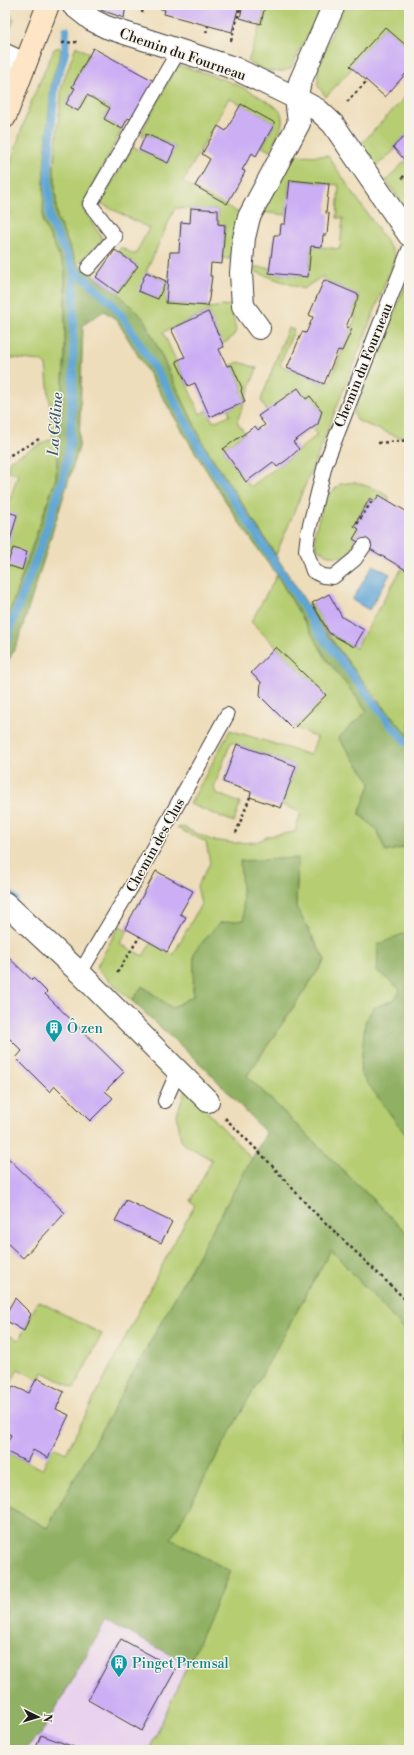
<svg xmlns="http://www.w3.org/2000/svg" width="414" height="1755" font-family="'Libre Bodoni',serif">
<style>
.built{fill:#e9d2ee}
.green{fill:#b6cd72;stroke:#697447}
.forest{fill:#90b064;stroke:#566640}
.water{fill:#5fa5d5;stroke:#3e6078}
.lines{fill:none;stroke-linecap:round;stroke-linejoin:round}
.stream{stroke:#5fa5d5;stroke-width:8}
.building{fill:#ccaef5}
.lane-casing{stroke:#3c3934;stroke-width:16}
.street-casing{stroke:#3c3934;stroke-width:24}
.secondary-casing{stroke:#3c3934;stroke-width:24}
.path{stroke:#3c3934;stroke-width:2.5;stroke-dasharray:3 3;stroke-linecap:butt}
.lane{stroke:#fff;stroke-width:14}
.street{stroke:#fff;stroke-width:22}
.secondary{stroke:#fee5c5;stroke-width:22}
.labels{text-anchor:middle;stroke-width:3;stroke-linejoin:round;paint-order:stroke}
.street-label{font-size:14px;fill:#1c1c1c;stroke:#f7f3e8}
.culture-label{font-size:14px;fill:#0d838f;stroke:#f7f3e8;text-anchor:start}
.water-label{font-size:15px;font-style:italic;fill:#3a5a6f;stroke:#f7f3e8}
</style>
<rect width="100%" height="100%" fill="#f7f3e8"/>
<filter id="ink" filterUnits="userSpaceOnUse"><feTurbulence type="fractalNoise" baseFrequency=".025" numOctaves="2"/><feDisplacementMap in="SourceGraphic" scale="8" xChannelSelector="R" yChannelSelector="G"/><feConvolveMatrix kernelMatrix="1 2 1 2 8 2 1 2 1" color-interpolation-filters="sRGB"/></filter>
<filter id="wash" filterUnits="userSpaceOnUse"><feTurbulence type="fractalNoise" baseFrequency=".012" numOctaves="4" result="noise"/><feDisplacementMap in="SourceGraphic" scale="16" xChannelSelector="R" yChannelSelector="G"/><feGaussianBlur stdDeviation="0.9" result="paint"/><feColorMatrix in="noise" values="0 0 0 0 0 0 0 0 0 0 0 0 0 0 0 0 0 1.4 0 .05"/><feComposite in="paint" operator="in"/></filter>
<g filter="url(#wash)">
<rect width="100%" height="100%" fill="#eeddba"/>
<path class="built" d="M106 1621 189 1664 149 1750H23L41 1734Z"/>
<path class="green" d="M265 5H323L291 68C277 76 262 69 248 62L261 24Z
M345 5H409V48L385 27 351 66 352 68 326 97 318 86V64Z
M5 7 14 19 5 43Z
M76 46 90 54 72 87 75 88 66 104 78 111 87 95 110 108 104 119 122 129 82 207 103 240 77 264 57 218 54 165 62 85Z
M59 47 61 51 51 84 44 168 43 222 65 269V353L56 478 5 625V556L17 515 5 512V499L10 500 18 474 7 471 10 460 53 438 46 365 40 361 5 357V178L31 102 54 49Z
M177 65C210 74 240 83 268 102 274 106 281 109 282 117 284 127 274 142 270 151L262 147 275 123 229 98 183 182 239 213 230 259 222 258 225 225 218 224V210L175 208 146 272 168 281 166 303 208 306V308L231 305 236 332 229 340 222 344 208 312 163 332 200 414 207 410 213 422 230 415 228 409 245 402 241 391 242 387 232 365 239 362 257 368 237 422 245 433 223 449 250 487 288 459 317 435 312 428 322 411 310 396 306 399 266 410 261 400 288 328 294 330 280 365 324 384 326 380 330 381 356 317 351 314 359 295 324 280 323 276 303 289 253 271 254 267 270 268V273L308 277 311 246 340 249 343 218H337L339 185 290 180 286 215 262 212 293 155 328 156 396 256 319 452 276 555 204 445 144 319 118 293 138 266 118 252 121 247 135 255 149 228 100 203 133 147 168 163 175 147 147 134 145 138 142 135 145 125Z
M409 93V132L393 147 395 150 375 167 360 145Z
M405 161 409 165V209L407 210 386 181Z
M409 277V436L398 437 358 421 353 412Z
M355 482 378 490 390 498 388 501H375L370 498 354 525 359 529 353 539 357 542 346 555C334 559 325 555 316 547L315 532 322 508 328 496 340 484Z
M409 564V736C373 695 339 652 308 605L312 603 329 633 356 648 402 568 406 570Z
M277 575 326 658 367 711 338 738 371 782 359 814 376 829 386 852 409 846V1235L247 1076 325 960 296 907 298 858 244 920 219 924 194 952 193 996 172 1009 143 986 132 1001 96 968 119 926 128 930 120 944 143 956 151 943 173 955 201 904 197 886 210 863 206 842 177 828 183 827 211 840 234 843 256 842 269 836 295 832 301 812 282 805 296 766 231 742 214 787 216 793 240 803 234 822 190 804 230 730 310 755 317 738 295 727 325 695 251 622Z
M186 1089 252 1159 47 1528 5 1505V1451L42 1469 53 1447 66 1453 173 1244 195 1205 190 1201 212 1160 181 1142 177 1114Z
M331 1249 409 1335V1750H149L230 1571 170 1539Z
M38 1301 102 1334 74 1388 43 1372 39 1380 18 1369 5 1395V1334L19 1340Z"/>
<path class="forest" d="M54 165 57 218 77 264 118 293 144 319 204 445 328 636 374 697 409 736V846L386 852 376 829 359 814 371 782 338 738 367 711 327 660 277 575 238 521 195 452 117 320 104 311 83 325 79 447 18 642 5 668V625L56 478 65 353V269L43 222 44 168Z
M298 858 296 907 325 960 247 1076 409 1235V1335L331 1250 171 1539 230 1571 189 1664 106 1621 41 1734 23 1750H5V1505L47 1528 266 1133 207 1070 132 1001 142 986 172 1008 193 996 194 952 219 923 244 920 240 861Z
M409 932V1136L405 1134 360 1073 365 1022 373 1008 394 1000 400 989 377 971 378 945 397 936Z"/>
<path class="water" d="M373 565 390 574 369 610 352 600Z"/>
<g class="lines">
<path class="stream" d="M74 269 112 303 125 320 170 393 201 450 300 601 320 634 392 726 409 745
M5 648 11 626 42 543 63 479 70 445 73 381 74 269 50 221 48 170 55 86 65 53 66 30
M5 890 15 899"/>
</g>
<g id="blocks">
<path class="building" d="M102 5H126L124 18 101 10Z
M146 5H239L232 32 164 14 165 10Z
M243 5H265L261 24 240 18Z
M385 27 409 48V70L385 97 350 66Z
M93 48 154 81 133 120 128 118 122 129 104 119 110 108 87 95 78 111 66 104 75 88 72 87Z
M241 104 275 123 256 156 252 153 242 170 245 171 244 174 227 204 195 186 210 159 202 154 218 126 226 131Z
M409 132V165L393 147Z
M146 134 175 147 168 163 139 150Z
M290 180 329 184 326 213 329 214 327 235H323L322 247 311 246 308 277 269 273 274 235H280L281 224H285Z
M191 208 218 210V224L225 225 222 264 211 263 210 276H212L208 306 166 303 170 252H179L181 222 190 223Z
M115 250 138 266 118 293 96 277Z
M146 272 166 281 158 299 138 291Z
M324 280 359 295 346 327 352 329 342 351 338 350 324 384 287 368 302 332 306 333 313 317 309 315Z
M208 312 224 347 219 349 227 366 232 365 242 388 241 391 245 402 210 417 195 383 188 386 176 361 185 357 171 329Z
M298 388 306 399 310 396 322 411 318 424 293 442 299 449 288 459 277 467 273 462 246 482 223 449 255 426 258 430 265 425 258 416Z
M379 495 409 513V564L406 570 353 539 359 529 354 526 370 498 375 501Z
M5 511 17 515 5 559Z
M13 548 27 552 22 570 7 565Z
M329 594 342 617 364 630 354 647 329 633 312 603Z
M276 647 326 695 293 729 260 696 261 682 251 673Z
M237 744 296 766 281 808 250 797 251 792 223 782Z
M156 871 193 891 180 914 186 917 167 952 125 928Z
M5 954 32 980 33 978 47 992 45 994 124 1072 105 1091 113 1098 90 1121 55 1086 50 1092 16 1058 22 1051 5 1034Z
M5 1155 65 1213 23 1258 5 1241Z
M126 1200 172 1222 161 1243 115 1221Z
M15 1298 31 1314 24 1331 5 1320V1315Z
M37 1378 64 1392 56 1409 69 1415 48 1458 33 1450 27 1462 5 1451V1447L11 1435 5 1432V1402L13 1386 29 1393Z
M121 1639 176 1669 142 1731 88 1700Z
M41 1735 82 1750H35Z"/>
</g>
</g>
<g filter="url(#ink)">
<use href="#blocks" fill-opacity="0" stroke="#3c3934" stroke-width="1"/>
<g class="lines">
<defs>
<path id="lane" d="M88 268 115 237 90 204 179 50
M364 546 355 559 333 577 323 576 313 571 306 550 308 533 325 465 409 250
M80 973 132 886 227 715
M165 1101 178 1071"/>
<path id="street" d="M73 5 92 20 106 27 234 68 296 98 318 110 333 124 409 235
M5 55 25 64
M259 328 243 306 241 273 244 238 249 217 299 123 296 98 300 82 334 5
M5 903 80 973 208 1101"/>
<path id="secondary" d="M5 117 48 5"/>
</defs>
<use href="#lane" class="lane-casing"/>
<use href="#street" class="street-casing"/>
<use href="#secondary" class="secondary-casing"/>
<path class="path" d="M142 13 144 5
M206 33 208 26
M231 41 241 5
M62 43 77 42
M347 102 367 81
M402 178 409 172
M378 443 409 440
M5 458 39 439
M357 524 372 501
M236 833 250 797
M117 973 140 936
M225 1118 266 1159 310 1208 409 1303
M5 1325 7 1321"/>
<use href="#lane" class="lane"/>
<use href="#street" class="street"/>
<use href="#secondary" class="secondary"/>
</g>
</g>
<defs>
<symbol id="building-pin" viewBox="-11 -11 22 30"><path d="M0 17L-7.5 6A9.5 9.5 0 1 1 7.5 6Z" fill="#0f9aa8" stroke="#f7f3e8"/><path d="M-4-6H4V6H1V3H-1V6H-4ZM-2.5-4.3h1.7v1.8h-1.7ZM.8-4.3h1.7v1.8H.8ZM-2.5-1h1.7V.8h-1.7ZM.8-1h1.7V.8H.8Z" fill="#fff"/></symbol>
</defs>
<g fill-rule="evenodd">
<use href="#building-pin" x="44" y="1018" width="20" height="27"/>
<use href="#building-pin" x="109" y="1653" width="20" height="27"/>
</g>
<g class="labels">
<g class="street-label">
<text transform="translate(183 54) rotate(19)" y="5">Chemin du Fourneau</text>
<text transform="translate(363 365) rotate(-68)" y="5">Chemin du Fourneau</text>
<text transform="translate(155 845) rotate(-61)" y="5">Chemin des Clus</text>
</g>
<g class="culture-label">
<text x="67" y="1033">Ô zen</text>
<text x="132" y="1668">Pinget Premsal</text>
</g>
<g class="water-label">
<text transform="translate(55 424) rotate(-86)" y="5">La Géline</text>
</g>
</g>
<rect width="414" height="1755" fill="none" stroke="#f7f3e8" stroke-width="20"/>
<g transform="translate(38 1717) rotate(95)" stroke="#f7f3e8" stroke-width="3" paint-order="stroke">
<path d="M0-3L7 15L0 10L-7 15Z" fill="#1c1c1c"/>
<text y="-6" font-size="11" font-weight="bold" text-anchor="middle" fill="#1c1c1c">N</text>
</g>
</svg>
